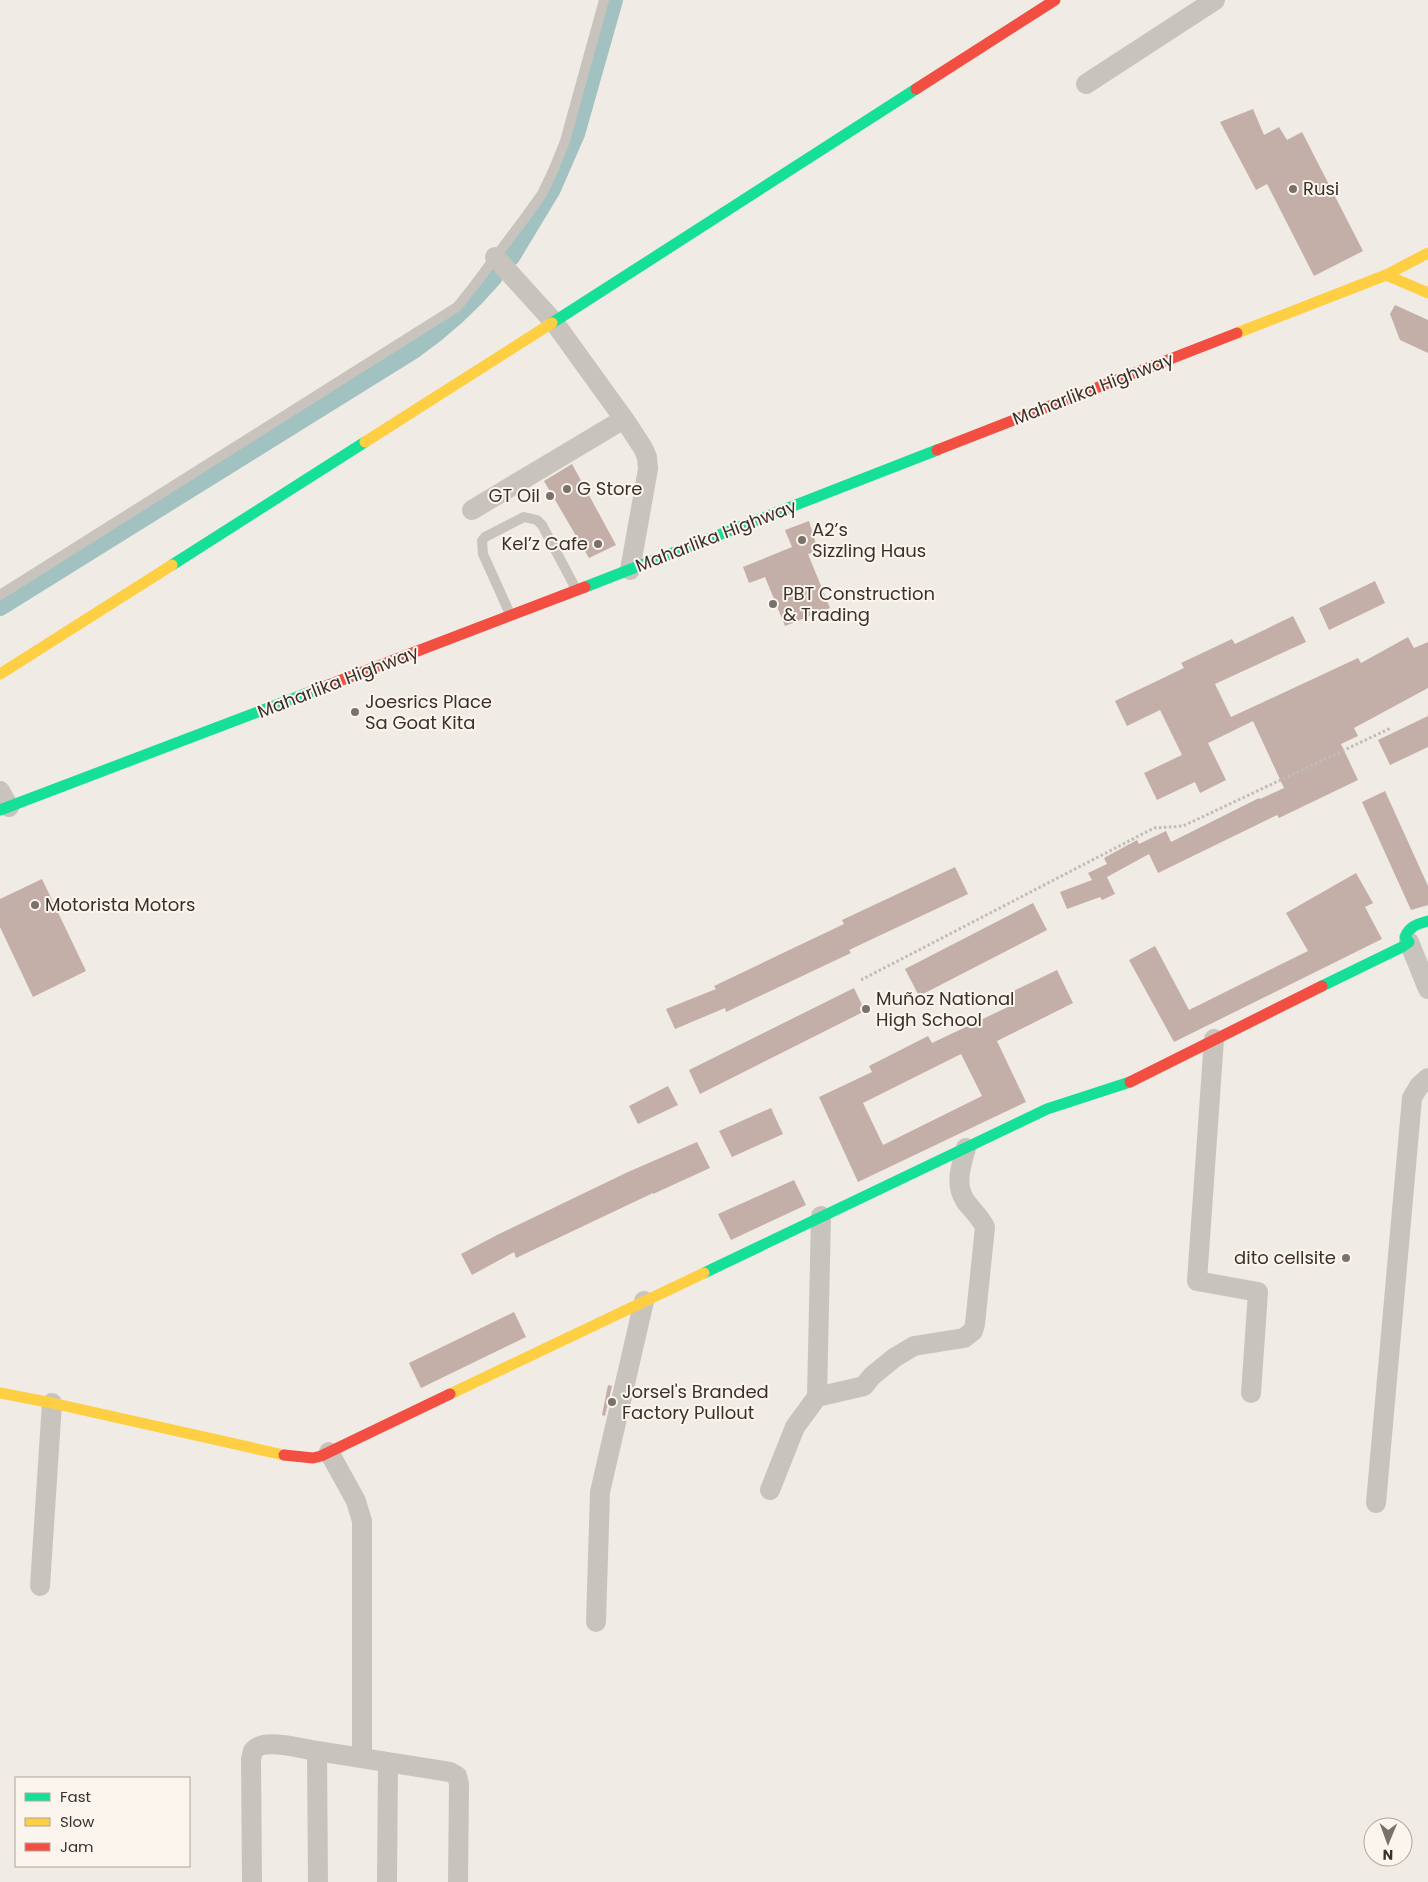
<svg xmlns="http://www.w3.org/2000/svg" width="1428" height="1882" font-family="Poppins,sans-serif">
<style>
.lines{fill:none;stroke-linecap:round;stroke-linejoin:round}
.canal{stroke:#a1c2c1;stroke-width:18}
.building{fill:#c3afa7;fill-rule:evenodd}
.path{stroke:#c2bbb6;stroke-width:3;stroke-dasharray:2.5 2.5;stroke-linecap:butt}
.lane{stroke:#c9c3be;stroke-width:10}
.street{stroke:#c9c3be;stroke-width:20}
.fast{stroke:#16e098;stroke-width:11}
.slow{stroke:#ffcf43;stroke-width:11}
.jam{stroke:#f24e42;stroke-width:11}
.poi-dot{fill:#7a716c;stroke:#fbf5ee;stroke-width:2}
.labels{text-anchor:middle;stroke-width:4;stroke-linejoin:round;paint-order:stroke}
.poi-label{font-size:18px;fill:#3b302b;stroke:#fbf5ee;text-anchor:start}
.street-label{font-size:18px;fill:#3b302b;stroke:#fbf5ee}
</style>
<rect width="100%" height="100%" fill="#f0ebe5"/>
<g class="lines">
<path class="canal" d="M511 257 552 189 576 134 614 0
M0 607 415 349C445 328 470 305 494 277"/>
</g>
<path class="building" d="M1253 109 1264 135 1279 127 1287 140 1302 132 1363 251 1314 276 1267 184 1256 190 1220 122Z
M1395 305 1428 320V353L1400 340 1390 314Z
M572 464 616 545 589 558 544 481Z
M809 521 818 551 808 554 830 608 785 626 765 577 749 583 743 567 792 547 785 530Z
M1375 581 1385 603 1329 630 1319 608Z
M1293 616 1306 642 1215 684 1231 717 1358 658 1361 663 1408 637 1414 648 1428 642V688L1354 728 1358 736 1341 744 1358 780 1279 818 1277 815 1158 873 1149 854 1107 877 1115 894 1102 900 1100 897 1067 909 1060 892 1092 880 1088 873 1107 864 1104 858 1137 840 1139 844 1166 831 1171 842 1259 798 1260 799 1284 788 1253 721 1208 743 1226 780 1200 793 1195 782 1157 800 1144 773 1182 755 1160 710 1127 726 1115 701 1184 668 1181 663 1232 639 1235 644Z
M1428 716V747L1390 765 1378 740Z
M1385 791 1428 886V905L1411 910 1362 802Z
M955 867 968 894 849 950 851 953 726 1012 725 1008 675 1029 666 1009 716 989 714 986 844 924 842 920Z
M1356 873 1373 903 1365 907 1382 939 1174 1042 1129 960 1155 946 1189 1010 1308 951 1286 913Z
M42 879 86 971 33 997 0 927V899Z
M1033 903 1047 930 919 996 905 969Z
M1057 970 1073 1003 997 1041 1026 1102 858 1182 819 1097 872 1072 869 1066 928 1036 932 1043 1008 1007 1003 996ZM961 1054 982 1096 883 1145 863 1103Z
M854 988 865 1011 700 1094 689 1070Z
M668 1086 678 1105 638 1124 629 1106Z
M771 1108 783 1134 732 1157 719 1131Z
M697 1142 710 1168 653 1194V1193L516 1258 514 1252 472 1275 461 1254 499 1234 628 1172Z
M794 1180 806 1205 731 1240 718 1214Z
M514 1312 526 1337 421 1388 409 1363Z
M608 1385 612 1386 605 1416 602 1415Z"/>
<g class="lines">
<path class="path" d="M861 980 1154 828 1183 826 1391 728"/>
<path class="lane" d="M0 595 457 307 473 287 524 219 542 194 553 171 565 141 604 0
M510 614 483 554 482 541 485 537 524 517 537 520 542 525 576 589"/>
<path class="street" d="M1086 84 1215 0
M495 257 554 322 624 419 643 448 647 457 648 469 630 570
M472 510 624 419
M0 791 9 807
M1409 942 1428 989
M1214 1039 1197 1281 1258 1292 1251 1393
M817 1397 864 1386 872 1376 894 1358 914 1346 964 1338 973 1331 975 1324 985 1227C980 1217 973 1211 966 1202 954 1185 961 1166 966 1148
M329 1452 356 1501 362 1521V1758
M770 1490 795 1427 817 1397 821 1216
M1376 1503 1412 1098 1419 1086 1428 1078
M40 1586 52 1403
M596 1622 600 1492 644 1301
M252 1882 251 1759 253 1751C263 1737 301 1749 317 1751
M318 1882 317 1751 450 1772 457 1776 459 1784 458 1882
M387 1882 388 1762"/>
<path class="fast" d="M552 323 916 89
M172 565 365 442
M585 587 937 450
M0 810 326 686
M1322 986 1402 947 1409 942 1405 937C1409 926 1418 924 1428 921
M704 1273 1047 1109 1130 1082"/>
<path class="slow" d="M1386 275 1428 293
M1237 333 1386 275 1428 253
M365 442 552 323
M0 674 172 565
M0 1393 52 1403 284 1455
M450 1394 704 1273"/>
<path class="jam" d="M916 89 1055 0
M937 450 1237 333
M326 686 585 587
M1130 1082 1322 986
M284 1455 313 1458 321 1456 450 1394"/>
</g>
<g class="poi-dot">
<circle cx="1293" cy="189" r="5"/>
<circle cx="567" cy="489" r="5"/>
<circle cx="550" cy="496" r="5"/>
<circle cx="802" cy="540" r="5"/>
<circle cx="598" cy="544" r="5"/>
<circle cx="773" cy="604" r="5"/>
<circle cx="355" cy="712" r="5"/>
<circle cx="35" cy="905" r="5"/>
<circle cx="866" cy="1009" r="5"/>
<circle cx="1346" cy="1258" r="5"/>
<circle cx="612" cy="1402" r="5"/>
</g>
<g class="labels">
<g class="poi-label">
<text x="1303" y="195">Rusi</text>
<text x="577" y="495">G Store</text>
<text x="540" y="502" text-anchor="end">GT Oil</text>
<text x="812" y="536">A2’s<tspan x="812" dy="21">Sizzling Haus</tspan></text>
<text x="588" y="550" text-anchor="end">Kel’z Cafe</text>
<text x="783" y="600">PBT Construction<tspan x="783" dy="21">&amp; Trading</tspan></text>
<text x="365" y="708">Joesrics Place<tspan x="365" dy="21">Sa Goat Kita</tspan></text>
<text x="45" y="911">Motorista Motors</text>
<text x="876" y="1005">Muñoz National<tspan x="876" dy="21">High School</tspan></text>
<text x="1336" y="1264" text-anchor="end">dito cellsite</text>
<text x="622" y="1398">Jorsel's Branded<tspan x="622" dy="21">Factory Pullout</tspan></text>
</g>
<g class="street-label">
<text transform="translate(1093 389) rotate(-21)" y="6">Maharlika Highway</text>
<text transform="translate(716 536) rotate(-21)" y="6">Maharlika Highway</text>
<text transform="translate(338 682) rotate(-21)" y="6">Maharlika Highway</text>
</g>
</g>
<rect x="15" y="1777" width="175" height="90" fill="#fbf5ee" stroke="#aea6a0"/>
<rect x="25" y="1793" width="25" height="8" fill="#16e098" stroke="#aea6a0"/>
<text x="60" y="1802" font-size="15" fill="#3b302b">Fast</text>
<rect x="25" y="1818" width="25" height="8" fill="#ffcf43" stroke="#aea6a0"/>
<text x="60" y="1827" font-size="15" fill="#3b302b">Slow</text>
<rect x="25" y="1843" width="25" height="8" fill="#f24e42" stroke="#aea6a0"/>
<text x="60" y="1852" font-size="15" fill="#3b302b">Jam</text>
<g transform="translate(1388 1842) rotate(181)"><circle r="24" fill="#fbf5ee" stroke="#aea6a0"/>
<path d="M0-4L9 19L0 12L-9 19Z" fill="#7a716c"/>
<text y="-8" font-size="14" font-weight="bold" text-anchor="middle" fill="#3b302b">N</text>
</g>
</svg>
